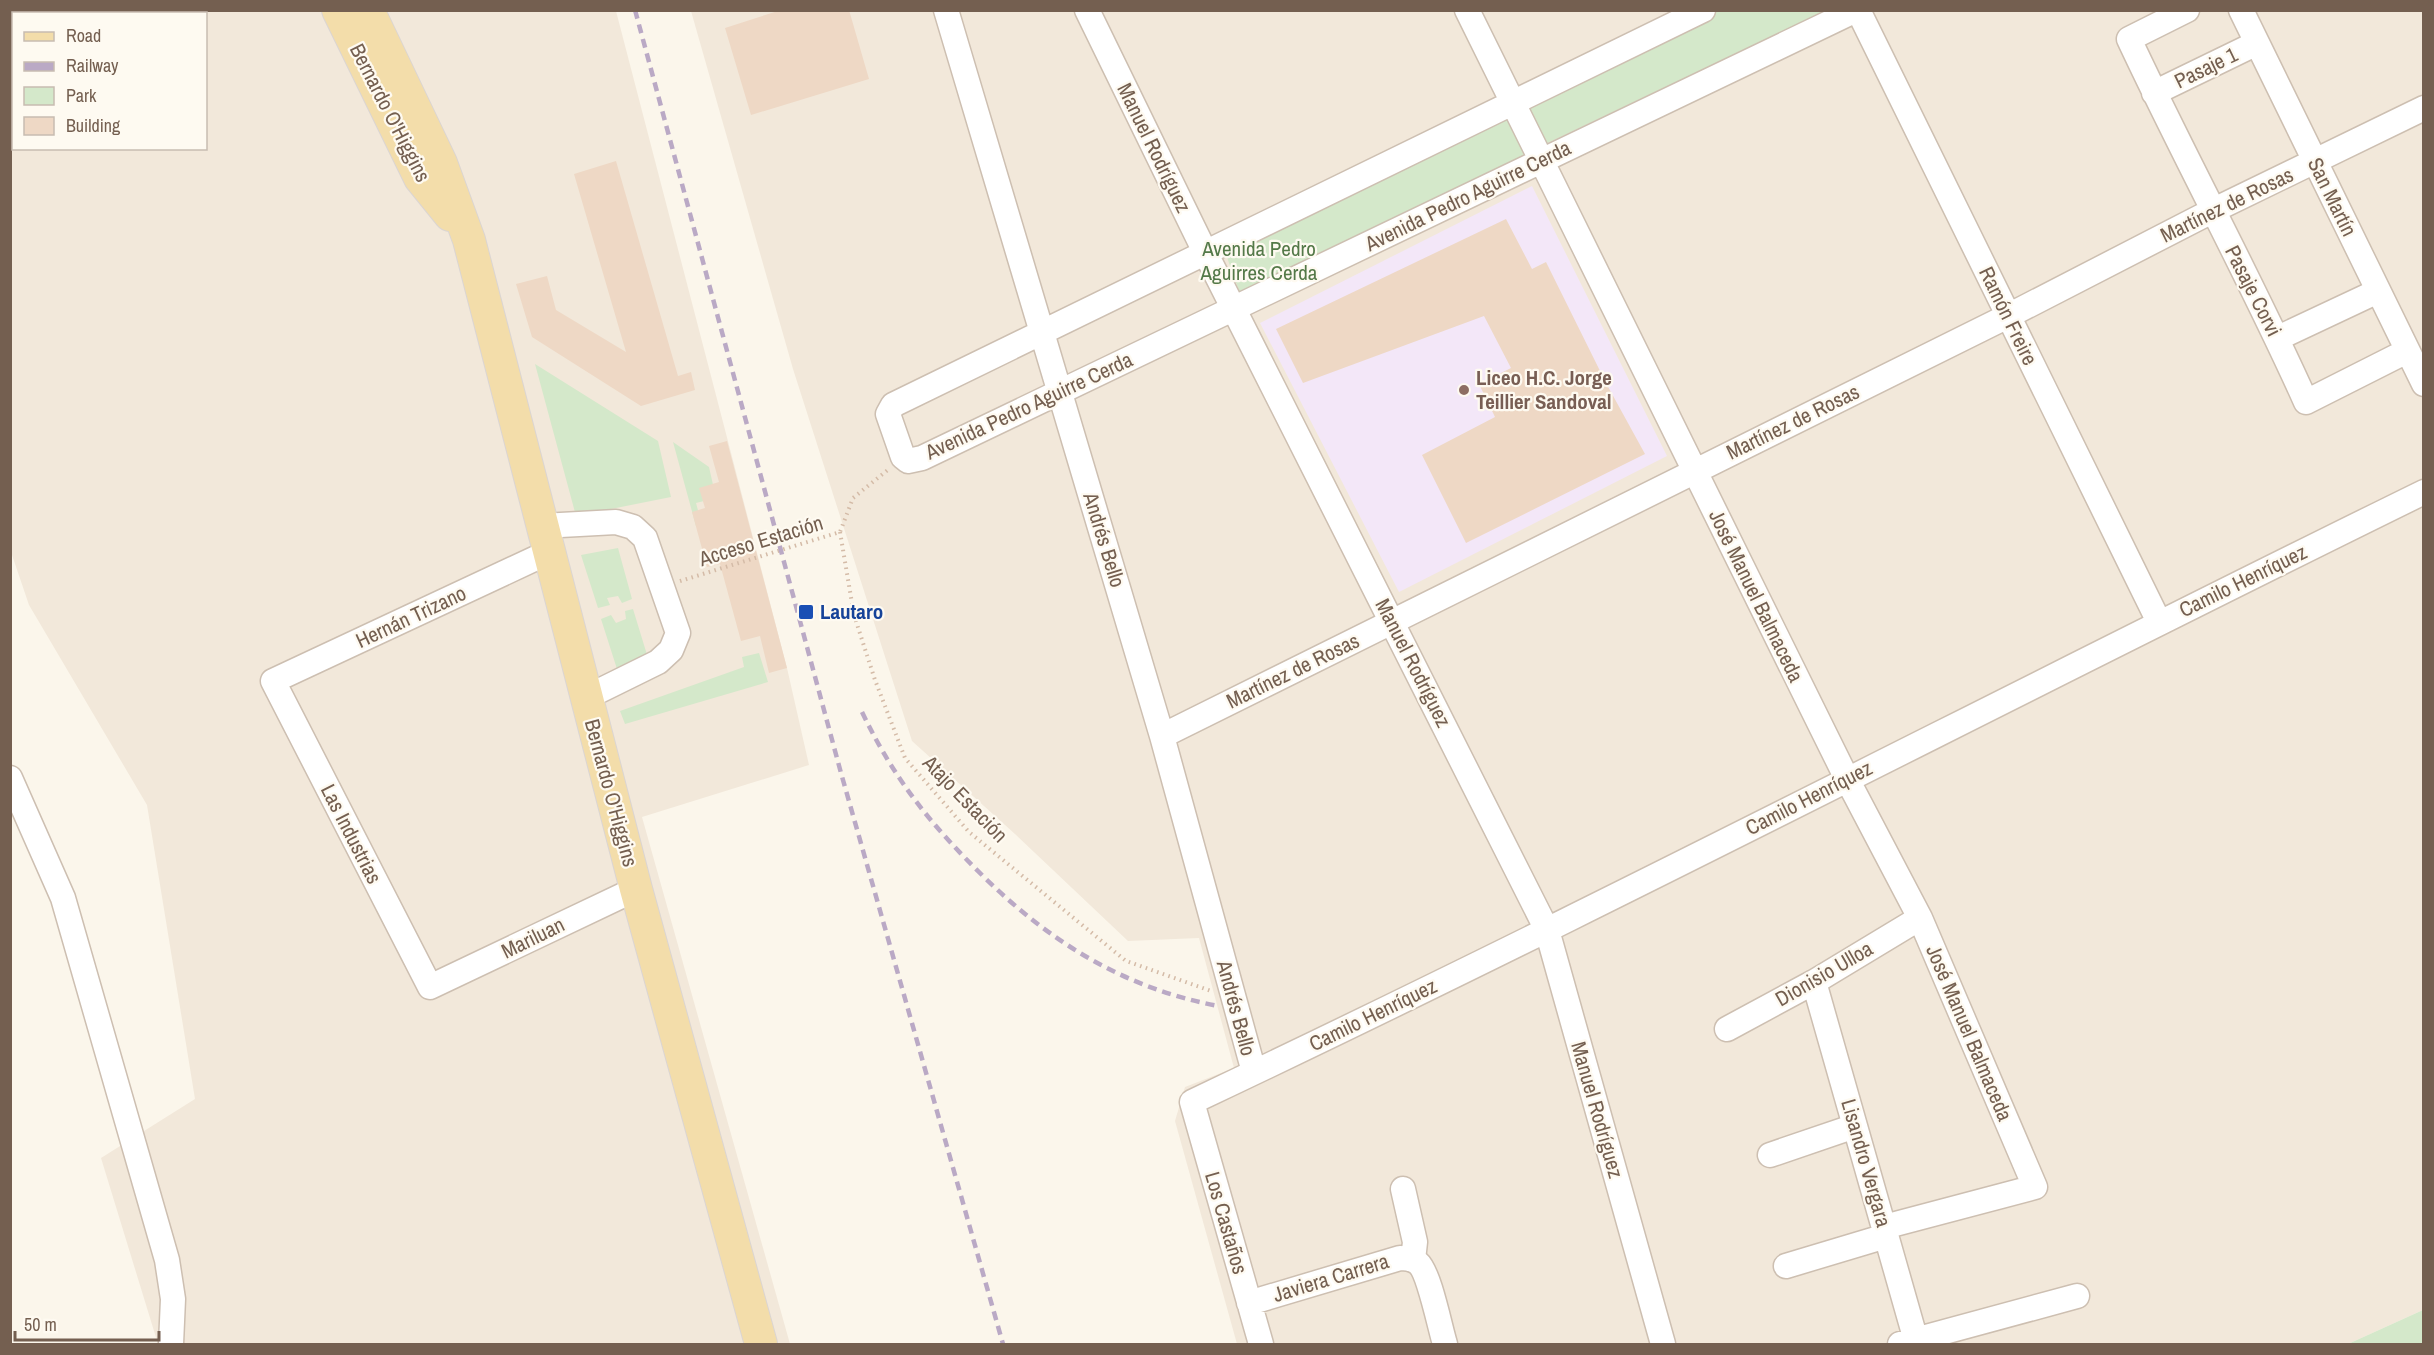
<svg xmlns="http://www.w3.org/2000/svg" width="2434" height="1355" font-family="'Archivo Narrow',sans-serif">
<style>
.residential{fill:#f2e8da;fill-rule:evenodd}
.education{fill:#f3e7f8}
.green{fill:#d4e8ca}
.building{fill:#eed8c5}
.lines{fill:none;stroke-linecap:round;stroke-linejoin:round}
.minor-casing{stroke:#cdbfb1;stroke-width:27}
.major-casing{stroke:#dbd5d2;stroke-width:34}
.path{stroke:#d4bba7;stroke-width:4;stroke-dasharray:1.5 4.5;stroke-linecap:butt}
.minor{stroke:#fff;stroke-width:24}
.major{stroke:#f3ddaa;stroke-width:32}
.rail{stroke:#baa9c5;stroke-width:4.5;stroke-dasharray:9 6;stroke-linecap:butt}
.education-dot{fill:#8d6e63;stroke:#fefaf1;stroke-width:2}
.transit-dot{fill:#1a4fb4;stroke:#fefaf1;stroke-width:2}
.labels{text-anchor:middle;stroke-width:4.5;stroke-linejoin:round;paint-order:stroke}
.street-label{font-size:21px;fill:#745f50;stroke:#fefaf1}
.park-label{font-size:21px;fill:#547948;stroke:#fefaf1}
.education-label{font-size:21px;font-weight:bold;fill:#785e54;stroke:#fefaf1;text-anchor:start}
.transit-label{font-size:21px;font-weight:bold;fill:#164399;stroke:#fefaf1;text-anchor:start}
</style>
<rect width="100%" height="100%" fill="#fbf6eb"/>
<path class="residential" d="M10 11H616L787 668 809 765 642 817 790 1344H158L101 1158 195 1099 147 805 29 605 11 552ZM14 14H206V148H14Z
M691 11H2423V1310L2348 1344H1237L1175 1121 1185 1087 1234 1068 1199 938 1128 941 1015 834 912 741 793 369Z"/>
<path class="education" d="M1532 186 1667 456 1399 592 1260 323Z"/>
<path class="green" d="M1715 11H1826L1539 147 1242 299 1224 249Z
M535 364 658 441 671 497 576 516Z
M673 442 709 467 716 498 696 503 702 525 696 526Z
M618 548 632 599 622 603 618 596 607 598 610 605 598 608 581 555Z
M633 609 648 658 617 669 601 619 611 615 616 623 626 619 625 611Z
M759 653 768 682 625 724 620 711 744 667 742 657Z
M2423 1310V1344H2348Z"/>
<path class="building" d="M781 10H849L869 79 751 115 725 28Z
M616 161 678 376 691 372 695 390 641 406 532 337 516 284 547 276 556 310 626 352 574 174Z
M1506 219 1532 269 1546 262 1606 383 1645 454 1466 543 1422 455 1495 417 1479 384 1511 368 1484 316 1303 383 1276 329Z
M727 441 787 668 769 673 760 636 741 641 720 564 707 567 692 512 705 508 699 488 719 482 709 446Z"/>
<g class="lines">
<defs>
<path id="minor" d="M97 10 98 14
M946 10 1162 736 1254 1072
M1087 10 1205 252 1547 930 1663 1344
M1467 10 1847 779 1920 918 2035 1187 1884 1227
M1703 10 893 405 888 414 903 457 908 461 922 458 1856 10
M1858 10 2159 622
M2187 10 2129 39C2186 161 2251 279 2306 402L2407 351
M2241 10 2424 384
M121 14 127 10
M10 68 14 66
M2154 93 2257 43
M2278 338 2378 291
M542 526 616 522 633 527 645 538 678 633 671 650 658 662 587 697
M549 552 273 681 430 987 636 889
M1162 736 2008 316 2212 211 2424 108
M10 778 63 898 167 1260 173 1299 171 1344
M1814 982 1917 1344
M1727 1029 1814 982 1920 918
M1770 1155 1855 1126
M1403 1189 1415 1242 1413 1260
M1786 1266 1886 1236
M1249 1303 1400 1258C1407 1258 1413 1259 1418 1263 1429 1272 1440 1328 1445 1344
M1261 1344 1192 1102C1606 906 2012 694 2424 492
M1900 1344 2077 1296"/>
<path id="major" d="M338 10 420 178 450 215
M368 10 441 163 469 240 636 889 761 1344"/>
</defs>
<use href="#minor" class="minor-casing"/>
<use href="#major" class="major-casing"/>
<path class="path" d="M840 532 854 615 875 680 905 758 969 832 1126 961 1211 991
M680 581 840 532 853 498 889 469"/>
<use href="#minor" class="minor"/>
<use href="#major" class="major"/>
<path class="rail" d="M635 10 841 773 1003 1344
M862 712C895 781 932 826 986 879 1053 944 1125 988 1218 1006"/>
</g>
<circle class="education-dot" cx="1464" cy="390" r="6"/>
<rect class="transit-dot" x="798" y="604" width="16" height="16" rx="3"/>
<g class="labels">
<g class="street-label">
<text transform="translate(2206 68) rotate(-26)" y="7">Pasaje 1</text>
<text transform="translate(390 113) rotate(63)" y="7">Bernardo O'Higgins</text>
<text transform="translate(1154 148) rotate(64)" y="7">Manuel Rodríguez</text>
<text transform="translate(1468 196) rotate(-26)" y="7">Avenida Pedro Aguirre Cerda</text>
<text transform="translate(2332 197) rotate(64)" y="7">San Martín</text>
<text transform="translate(2227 205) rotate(-26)" y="7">Martínez de Rosas</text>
<text transform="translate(2253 291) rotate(63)" y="7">Pasaje Corvi</text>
<text transform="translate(2008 316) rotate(64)" y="7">Ramón Freire</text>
<text transform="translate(1029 406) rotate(-25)" y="7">Avenida Pedro Aguirre Cerda</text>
<text transform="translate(1793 422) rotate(-26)" y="7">Martínez de Rosas</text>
<text transform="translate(1104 540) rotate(73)" y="7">Andrés Bello</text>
<text transform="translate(761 541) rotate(-17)" y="7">Acceso Estación</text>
<text transform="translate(2243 581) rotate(-26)" y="7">Camilo Henríquez</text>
<text transform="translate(1756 596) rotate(64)" y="7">José Manuel Balmaceda</text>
<text transform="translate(411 617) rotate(-25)" y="7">Hernán Trizano</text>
<text transform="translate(1413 663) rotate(63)" y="7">Manuel Rodríguez</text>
<text transform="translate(1293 671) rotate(-26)" y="7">Martínez de Rosas</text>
<text transform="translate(611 793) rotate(75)" y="7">Bernardo O'Higgins</text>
<text transform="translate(1809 798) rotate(-27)" y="7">Camilo Henríquez</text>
<text transform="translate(965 799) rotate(46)" y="7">Atajo Estación</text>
<text transform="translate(351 834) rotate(63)" y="7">Las Industrias</text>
<text transform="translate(533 938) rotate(-26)" y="7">Mariluan</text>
<text transform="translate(1824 974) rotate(-30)" y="7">Dionisio Ulloa</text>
<text transform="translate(1236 1008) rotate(75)" y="7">Andrés Bello</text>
<text transform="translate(1373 1015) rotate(-26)" y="7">Camilo Henríquez</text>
<text transform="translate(1969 1033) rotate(67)" y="7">José Manuel Balmaceda</text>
<text transform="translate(1597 1110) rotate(74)" y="7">Manuel Rodríguez</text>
<text transform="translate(1866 1163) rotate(74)" y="7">Lisandro Vergara</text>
<text transform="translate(1226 1223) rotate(74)" y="7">Los Castaños</text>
<text transform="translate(1331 1278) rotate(-17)" y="7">Javiera Carrera</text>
</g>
<g class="park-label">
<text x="1259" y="256">Avenida Pedro<tspan x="1259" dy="24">Aguirres Cerda</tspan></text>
</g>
<g class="education-label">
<text x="1476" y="385">Liceo H.C. Jorge<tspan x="1476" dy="24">Teillier Sandoval</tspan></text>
</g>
<g class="transit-label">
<text x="820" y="619">Lautaro</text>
</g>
</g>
<rect width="2434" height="1355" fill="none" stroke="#745f50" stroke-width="24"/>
<rect x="12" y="12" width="195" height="138" fill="#fefaf1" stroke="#c7bcb1" stroke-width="1.5"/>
<rect x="24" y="32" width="30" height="9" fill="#f3ddaa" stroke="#c7bcb1" stroke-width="1.5"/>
<text x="66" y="42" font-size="18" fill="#745f50">Road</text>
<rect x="24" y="62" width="30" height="9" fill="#baa9c5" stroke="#c7bcb1" stroke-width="1.5"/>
<text x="66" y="72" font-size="18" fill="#745f50">Railway</text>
<rect x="24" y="87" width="30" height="18" fill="#d4e8ca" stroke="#c7bcb1" stroke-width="1.5"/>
<text x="66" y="102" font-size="18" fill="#745f50">Park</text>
<rect x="24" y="117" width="30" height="18" fill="#eed8c5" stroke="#c7bcb1" stroke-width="1.5"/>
<text x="66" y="132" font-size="18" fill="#745f50">Building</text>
<path d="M15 1331v9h144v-9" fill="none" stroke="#745f50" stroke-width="3"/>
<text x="24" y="1331" font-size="18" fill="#745f50" stroke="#fefaf1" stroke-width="4.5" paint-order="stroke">50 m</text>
</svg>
